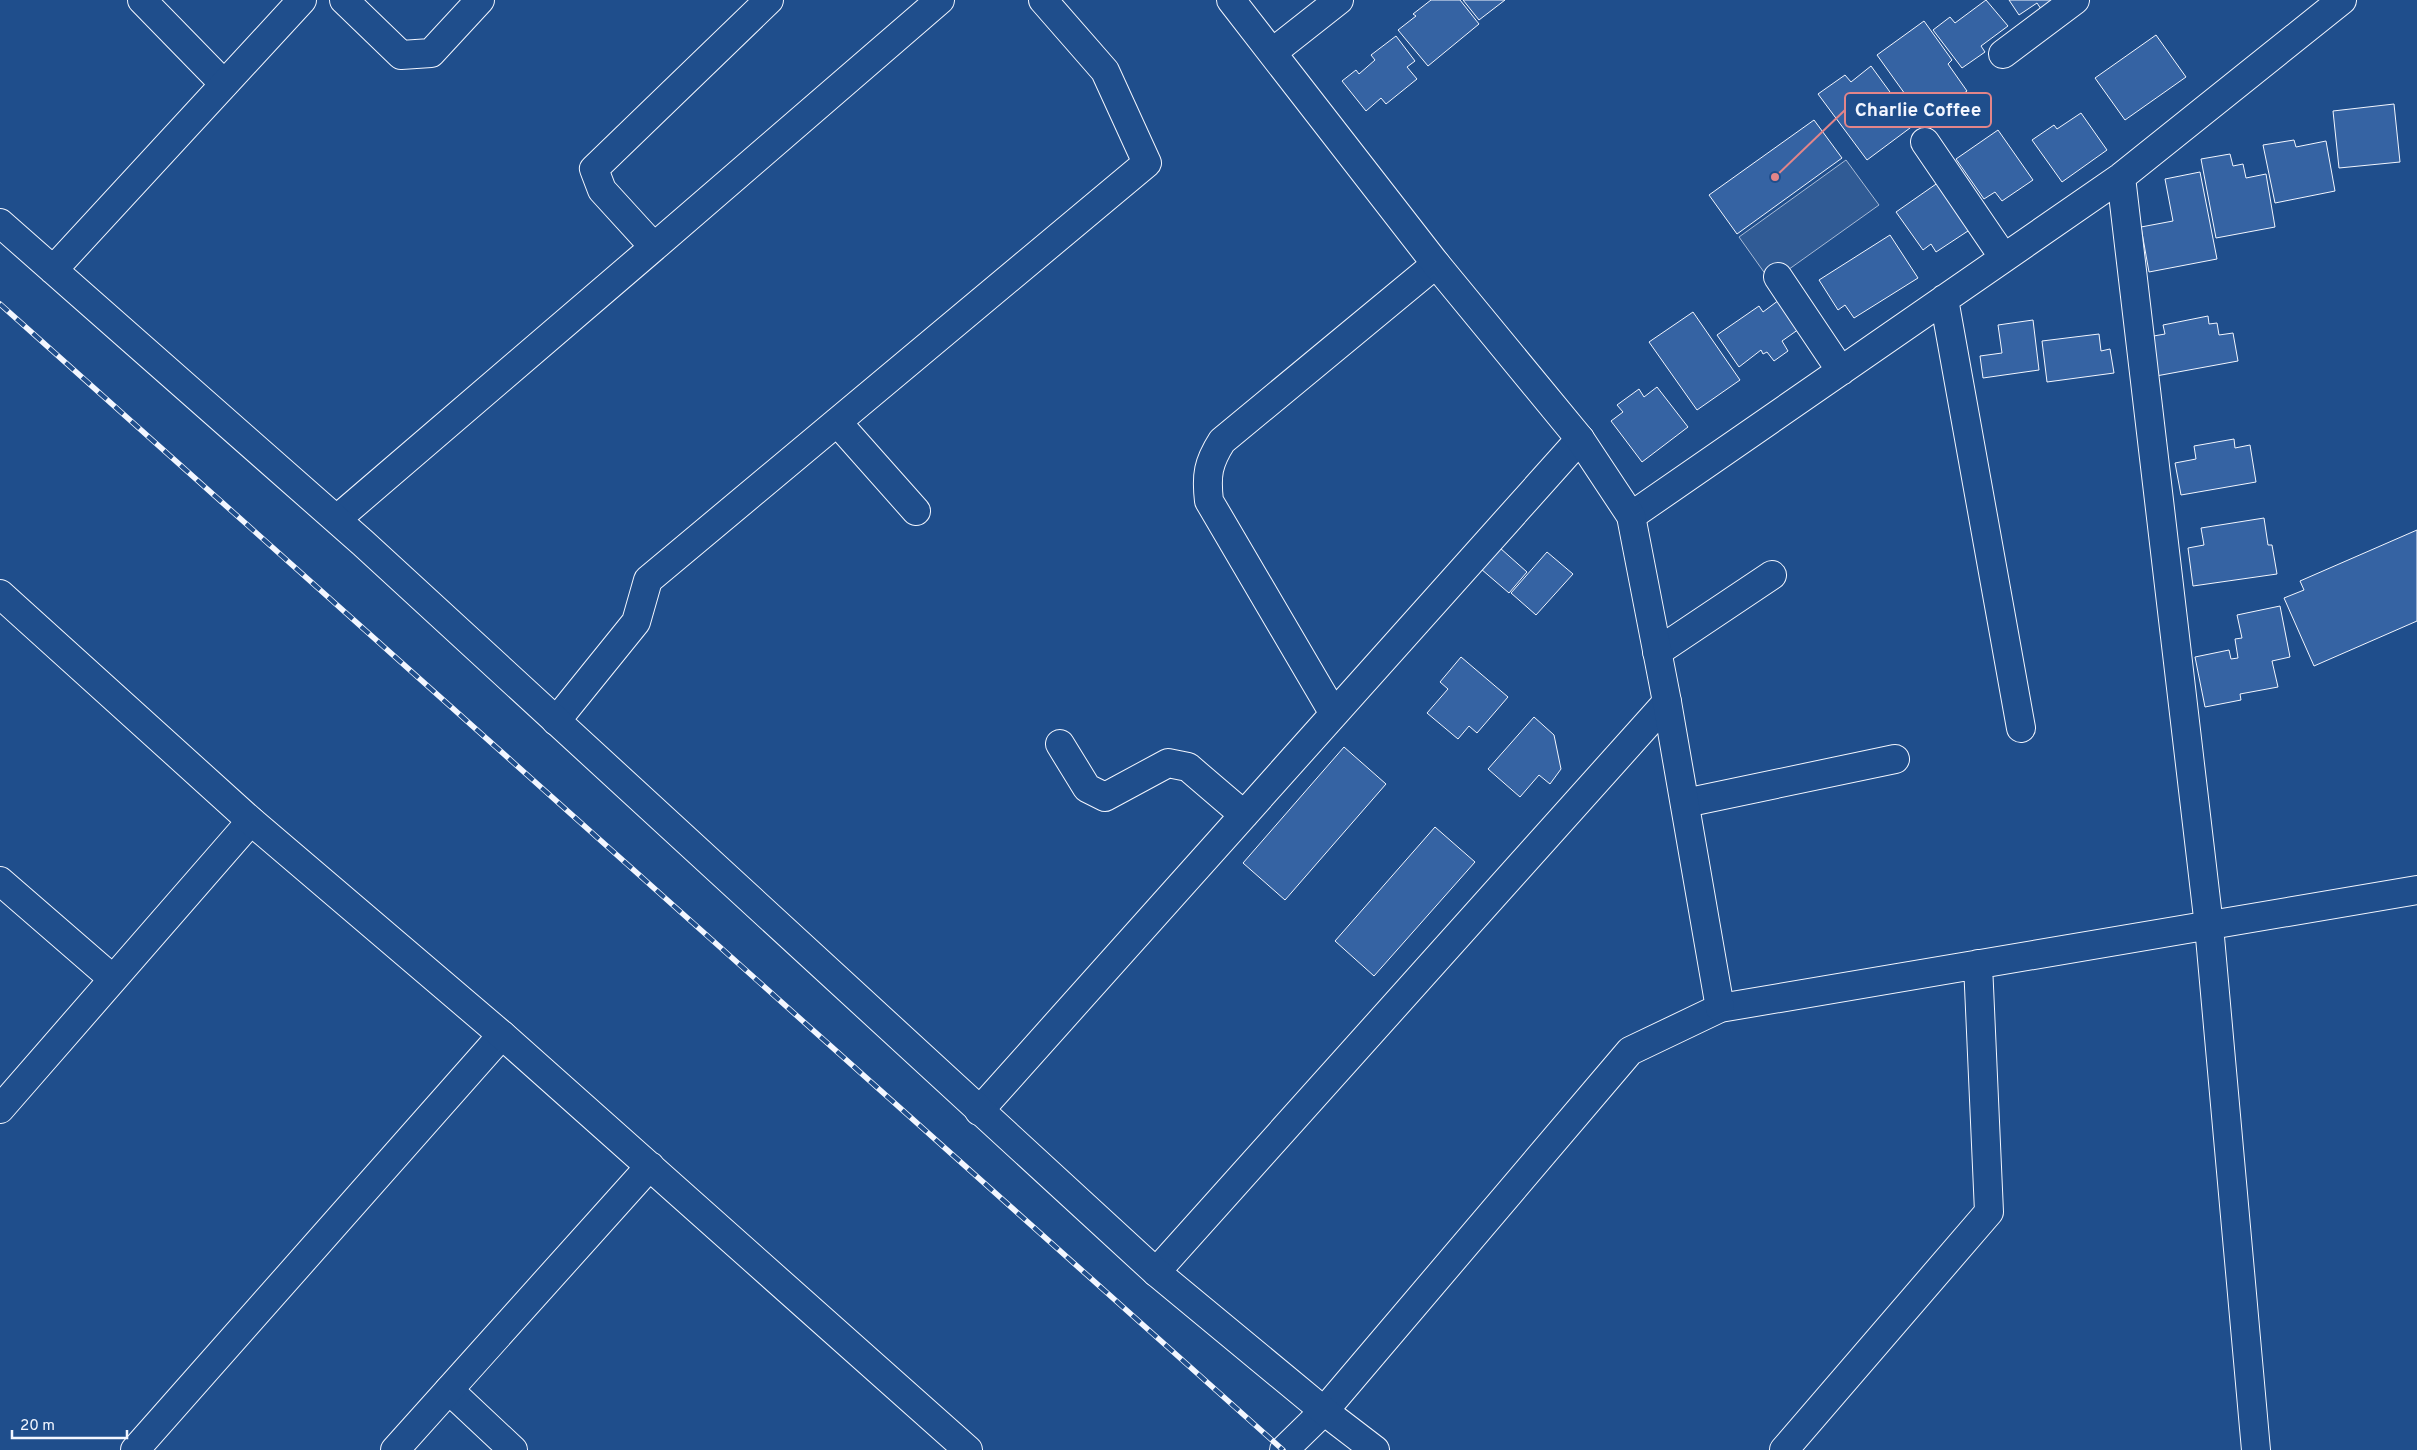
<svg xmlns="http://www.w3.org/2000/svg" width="2417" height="1450" font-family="Overpass,sans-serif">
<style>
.parking{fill:#305b95;stroke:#a8bbd7}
.building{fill:#3563a3;stroke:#f2f6ff}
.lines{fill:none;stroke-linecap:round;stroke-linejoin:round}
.minor-casing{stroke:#f2f6ff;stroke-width:30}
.tertiary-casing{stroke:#f2f6ff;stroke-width:30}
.minor{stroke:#1f4e8c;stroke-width:28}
.tertiary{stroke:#1f4e8c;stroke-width:28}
.rail-casing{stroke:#f2f6ff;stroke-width:5.5}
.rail{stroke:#1f4e8c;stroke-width:4;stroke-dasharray:11;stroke-linecap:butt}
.leader{fill:none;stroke:#e38589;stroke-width:2}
.callout-dot{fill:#e38589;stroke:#1f4e8c;stroke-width:2}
.callout{fill:#1f4e8c;stroke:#e38589;stroke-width:2}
.callout-label{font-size:19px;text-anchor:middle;font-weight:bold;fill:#f2f6ff}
</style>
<rect width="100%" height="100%" fill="#1f4e8c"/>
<path class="parking" d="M1846 160 1879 205 1771 282 1739 237Z"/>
<path class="building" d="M1431 0H1460L1479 24 1428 66 1398 30 1416 16 1413 14Z
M1463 0H1505L1479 20Z
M1986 0 2008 26 1981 46 1985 52 1962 68 1933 30 1950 17 1955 23Z
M2009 0H2060L2043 12 2037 3 2019 15Z
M1924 21 1952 60 1948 64 1967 91 1930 118 1920 105 1915 108 1877 55Z
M2156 35 2186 77 2125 120 2095 78Z
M1396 36 1415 61 1407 67 1417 79 1386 104 1381 98 1366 111 1342 81 1356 70 1359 74 1375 60 1371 55Z
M1871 66 1914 125 1867 160 1818 94 1845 75 1851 82Z
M2394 104 2400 162 2339 168 2333 111Z
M2081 113 2107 150 2062 182 2032 140 2054 125 2057 129Z
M1814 120 1842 158 1737 234 1709 195Z
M1998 130 2033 180 2002 201 1995 192 1984 199 1956 159Z
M2294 140 2296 147 2326 141 2335 191 2275 203 2263 145Z
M2230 154 2233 166 2243 164 2246 178 2266 174 2275 227 2216 238 2201 159Z
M2200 172 2217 259 2149 272 2141 227 2173 221 2165 179Z
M1939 182 1971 229 1936 252 1931 244 1923 250 1896 212Z
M1890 235 1918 278 1854 318 1845 305 1838 310 1819 280Z
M1779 300 1799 329 1782 341 1788 351 1774 361 1767 352 1763 354 1761 350 1739 367 1717 335 1759 306 1763 312Z
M1693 312 1740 380 1697 410 1649 342Z
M2208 316 2209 324 2217 323 2219 335 2233 333 2238 361 2156 376 2148 337 2165 334 2163 325Z
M2033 320 2039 370 1983 378 1980 356 2002 353 1998 325Z
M2099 334 2101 351 2110 349 2114 373 2047 382 2042 341Z
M1657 387 1688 427 1642 462 1611 421 1623 412 1617 405 1639 389 1644 397Z
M2234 439 2235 448 2250 445 2256 482 2181 495 2175 463 2196 459 2194 446Z
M2264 518 2268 545H2272L2277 574 2193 586 2188 548 2204 545 2201 528Z
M2417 530V621L2314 666 2284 598 2304 590 2300 581Z
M1500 548 1527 572 1509 593 1481 569Z
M1547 552 1573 574 1536 615 1511 593Z
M2280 606 2290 657 2272 661 2278 687 2240 694 2241 700 2205 707 2195 657 2229 650 2231 659 2238 658 2235 639 2242 638 2237 615Z
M1461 657 1508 697 1477 733 1469 726 1458 739 1427 713 1448 689 1440 682Z
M1534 717 1554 735 1561 769 1550 784 1539 775 1520 797 1488 769Z
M1344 747 1386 784 1285 900 1243 863Z
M1435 827 1475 862 1374 976 1335 941Z"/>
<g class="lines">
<defs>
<path id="minor" d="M142 0 224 84
M344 0 401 55 431 53 480 0
M2003 54 2075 0
M1925 142 2004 258
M2121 177 2209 926 2256 1450
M654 247 940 0
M1778 277 1841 371
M1944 299 2021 728
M837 422 916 511
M1631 516 2121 177 2342 0
M337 519 654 247 602 190 594 169 769 0
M1657 652 1772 575
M1334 714 1209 501C1206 475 1208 463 1222 441L1436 264
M556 721 636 622 648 580 1147 163 1105 71 1043 0
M1060 744 1087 788 1105 797 1168 763 1188 767 1244 815
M1685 803 1895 759
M0 881 113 979
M0 1109 251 821
M979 1111 1580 439
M1156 1272 1667 702
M449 1390 513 1450
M135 1450 502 1035
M1284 1450 1324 1411 1630 1051 1720 1008 2417 890
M1784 1450 1989 1212 1978 964"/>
<path id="tertiary" d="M1231 0 1436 264 1580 439 1631 516 1667 702 1720 1008
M1273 52 1339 0
M0 223 363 543 1156 1272 1324 1411 1375 1450
M53 270 302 0
M0 594 251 821 502 1035 968 1450
M395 1450 650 1166"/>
</defs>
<use href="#minor" class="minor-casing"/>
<use href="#tertiary" class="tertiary-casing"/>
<use href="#minor" class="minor"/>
<use href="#tertiary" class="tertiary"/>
<defs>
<path id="rail" d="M0 304 1283 1450"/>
</defs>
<use href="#rail" class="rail-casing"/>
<use href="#rail" class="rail"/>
</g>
<path class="leader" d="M1775 177L1845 110"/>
<circle class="callout-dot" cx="1775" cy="177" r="5"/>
<rect class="callout" x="1845" y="93" width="146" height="34" rx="5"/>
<g class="callout-label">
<text x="1918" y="116">Charlie Coffee</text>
</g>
<path d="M12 1430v8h115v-8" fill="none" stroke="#f2f6ff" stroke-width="2.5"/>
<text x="20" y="1430" font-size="15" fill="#f2f6ff" stroke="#1f4e8c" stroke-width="4" paint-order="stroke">20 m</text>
</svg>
